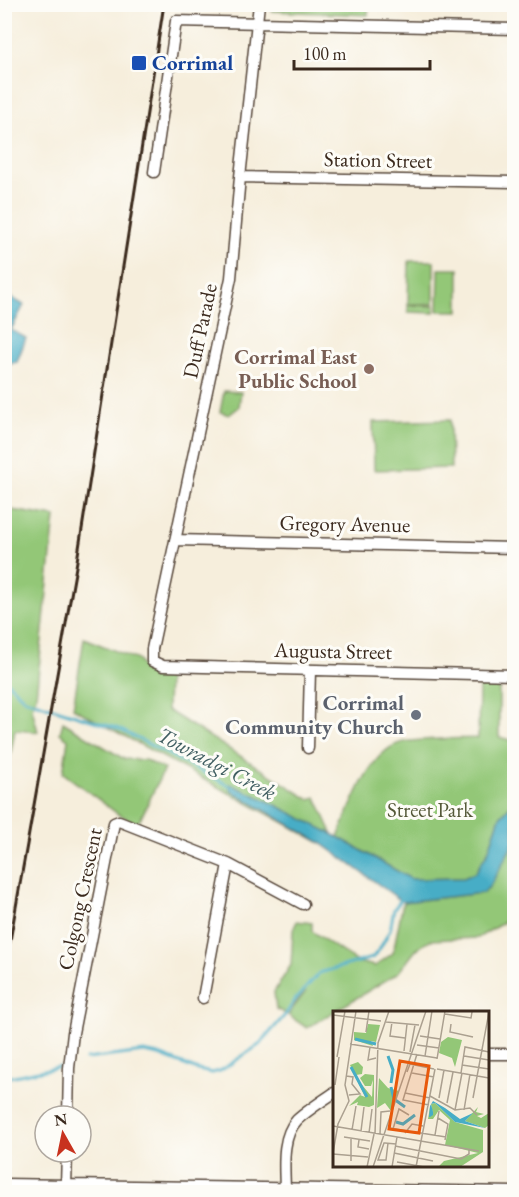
<svg xmlns="http://www.w3.org/2000/svg" width="519" height="1197" font-family="'EB Garamond',serif">
<style>
.green{fill:#93c777;stroke:#67784a;stroke-width:1.5}
.water{fill:#47adc6;stroke:#416c72;stroke-width:1.5}
.lines{fill:none;stroke-linecap:round;stroke-linejoin:round}
.stream{stroke:#47adc6;stroke-width:3}
.street-casing{stroke:#57473a;stroke-width:13}
.street{stroke:#fff;stroke-width:10}
.rail{stroke:#3b2a1e;stroke-width:3}
.transit-dot{fill:#1a4fb4;stroke:#fdfcf7;stroke-width:2}
.education-dot{fill:#8d6e63;stroke:#fdfcf7;stroke-width:2}
.worship-dot{fill:#6b7280;stroke:#fdfcf7;stroke-width:2}
.labels{text-anchor:middle;stroke-width:6;stroke-linejoin:round;paint-order:stroke}
.transit-label{font-size:21px;font-weight:bold;fill:#164399;stroke:#fdfcf7;text-anchor:start}
.street-label{font-size:21px;fill:#3b2a1e;stroke:#fdfcf7}
.education-label{font-size:21px;font-weight:bold;fill:#785e54;stroke:#fdfcf7;text-anchor:end}
.worship-label{font-size:21px;font-weight:bold;fill:#5b616d;stroke:#fdfcf7;text-anchor:end}
.park-label{font-size:21px;fill:#555939;stroke:#fdfcf7}
.water-label{font-size:22px;font-style:italic;fill:#405e61;stroke:#fdfcf7}
.inset-river{fill:none;stroke:#47adc6;stroke-width:3}
.inset-road{fill:none;stroke:#aba090;stroke-width:1.5}
.view{fill:#e8590c;fill-opacity:0.15;stroke:#e8590c;stroke-width:3}
.inset-edge{fill:none;stroke:#3b2a1e;stroke-width:3}
</style>
<rect width="100%" height="100%" fill="#fdfcf7"/>
<filter id="ink" filterUnits="userSpaceOnUse"><feTurbulence type="fractalNoise" baseFrequency=".0167" numOctaves="2"/><feDisplacementMap in="SourceGraphic" scale="12" xChannelSelector="R" yChannelSelector="G"/><feConvolveMatrix kernelMatrix="1 2 1 2 8 2 1 2 1" color-interpolation-filters="sRGB"/></filter>
<filter id="wash" filterUnits="userSpaceOnUse"><feTurbulence type="fractalNoise" baseFrequency=".008" numOctaves="4" result="noise"/><feDisplacementMap in="SourceGraphic" scale="24" xChannelSelector="R" yChannelSelector="G"/><feGaussianBlur stdDeviation="1.35" result="paint"/><feColorMatrix in="noise" values="0 0 0 0 0 0 0 0 0 0 0 0 0 0 0 0 0 1.4 0 .05"/><feComposite in="paint" operator="in"/></filter>
<g filter="url(#wash)">
<rect width="100%" height="100%" fill="#f6eedc"/>
<path class="green" d="M273 5V4L369 5 368 15 272 11Z
M409 261H434V304H408Z
M439 269H459V311H438Z
M408 305 435 306 434 313 408 312Z
M224 391 241 392 239 407 229 415 220 412Z
M450 420 451 468 374 470 373 422Z
M5 509 55 517 36 696 32 708 38 732 15 730 5 784Z
M84 638 138 660C144 674 154 676 168 677L167 710 310 800 316 797 332 833 321 843 73 708Z
M479 685H499V737L514 741V802L500 817 488 852 475 873 464 878 411 879 338 837C351 808 369 748 404 742 428 738 454 739 478 738Z
M63 722 124 759 145 760 164 769 140 820 136 823 118 814 63 773 68 739 60 733Z
M514 842V916L478 938 430 940 416 950 398 973 307 1028 288 1015 306 991 286 1014 276 1009 274 992 291 965 293 930 297 921 312 923V931L357 962 375 966 393 953 403 902 483 893 490 886Z"/>
<path class="water" d="M5 294 24 305 11 330 26 338 17 362 5 364Z
M230 784 272 803 338 837 411 879 464 878 475 873 488 852 500 817 514 802V842L490 886 483 893 403 902 321 843 230 790Z"/>
<g class="lines">
<path class="stream" d="M4 679 25 699 119 729 234 788
M86 1059 144 1052 159 1055 198 1070 212 1073 220 1071 259 1045 286 1014 295 1000 319 973 372 958 379 950 390 930 394 909 403 897
M4 1078 59 1067"/>
</g>
</g>
<g filter="url(#ink)">
<g class="lines">
<defs>
<path id="street" d="M259 4 240 177 231 278 152 649V661L163 666 514 675
M154 172 176 21 514 29
M240 177 514 182
M175 540 514 548
M308 748 310 670
M203 998 228 864
M488 1054H514
M68 1116 69 1068 73 1033 114 823 119 821 228 864 303 904
M4 1184 513 1192
M66 1186 67 1152
M285 1192C285 1170 280 1138 297 1120 308 1110 322 1101 334 1093"/>
</defs>
<use href="#street" class="street-casing"/>
<use href="#street" class="street"/>
<path class="rail" d="M4 975 77 561 164 4"/>
</g>
</g>
<rect class="transit-dot" x="131" y="55" width="16" height="16" rx="3"/>
<circle class="education-dot" cx="369" cy="369" r="6"/>
<circle class="worship-dot" cx="416" cy="715" r="6"/>
<g class="labels">
<g class="transit-label">
<text x="152" y="70">Corrimal</text>
</g>
<g class="street-label">
<text transform="translate(378 160) rotate(1)" y="7">Station Street</text>
<text transform="translate(200 331) rotate(-78)" y="7">Duff Parade</text>
<text transform="translate(345 524) rotate(1)" y="7">Gregory Avenue</text>
<text transform="translate(333 651) rotate(1)" y="7">Augusta Street</text>
<text transform="translate(80 899) rotate(-78)" y="7">Colgong Crescent</text>
</g>
<g class="education-label">
<text x="357" y="364">Corrimal East<tspan x="357" dy="24">Public School</tspan></text>
</g>
<g class="worship-label">
<text x="404" y="710">Corrimal<tspan x="404" dy="24">Community Church</tspan></text>
</g>
<g class="park-label">
<text x="430" y="817">Street Park</text>
</g>
<g class="water-label">
<text transform="translate(217 763) rotate(28)" y="8">Towradgi Creek</text>
</g>
</g>
<g transform="translate(333 1011)">
<rect width="156" height="156" fill="#f6eedc"/>
<path d="M35 13 47 14 43 31 38 30 40 35 21 29V21L33 22ZM115 26 129 29 122 56 119 47 106 42 108 31ZM25 51 30 56 29 63 23 64 25 69 39 86 40 69 38 75H32L27 67 32 63 41 64V52V94L36 96 24 94 25 91 16 95 27 84 32 86 17 54ZM46 67 55 77 66 80 58 100 52 92 44 97ZM102 92 122 111 150 119V141L127 156H105L111 150 145 142 112 134 117 109 106 99 100 108H95L97 96 100 104 98 93ZM145 96 143 101 151 103 144 105 148 107 156 102V114L152 117 132 110Z" fill="#93c777"/>
<path d="M100 90 112 97 127 108 140 102 132 110 152 117 122 111 102 92 98 93 100 101V104L97 106H96L97 95Z" fill="#47adc6"/>
<path class="inset-river" d="M22 28 43 33M55 45 60 59 58 72M18 56 34 86M58 76 61 88 72 96M63 111 70 113 82 104"/>
<path class="inset-road" d="M112 3 138 7 139 1M0 4 48 10M53 11 86 14M59 11 57 25 72 27M118 13 117 21 140 26M33 21 36 0M87 25 107 28M17 33 104 47M84 34 106 37M37 36 35 49 43 47M71 40 74 13M77 41 82 14M84 43 70 89 96 94M92 45 99 0M131 45 156 49M4 46 12 0M104 48 112 0M129 54 156 58M104 58 156 67M74 61 77 53 101 58M79 62 101 66M128 62 132 36 156 41M13 65 20 66 19 73 27 83 16 84M2 74 6 46M72 82 97 87M97 85 122 99 137 97 144 104M106 87 111 59M140 87 156 1M114 92 120 61M122 99 129 62M131 99 137 63M105 107 115 113 112 129M0 115 146 140M56 117 113 126M60 118 66 98 76 104M19 119 23 95M28 120 31 96M36 122 39 98M72 122 79 113 90 115M42 123 45 32 56 0M47 123 48 101 57 100M102 124 106 100M11 126 37 130M26 129 25 136 36 138M55 132 53 149H45L51 132H52L63 133M62 135 128 148 136 143V139M0 142 5 113 16 90 12 74 23 0M61 142 100 150M0 143 35 146M18 150V127M64 151 91 156M34 156 41 123M40 156 93 0M59 156 64 126M83 156 102 58"/>
<path class="view" d="M67 50 96 55 86 122 56 118Z"/>
<rect width="156" height="156" class="inset-edge"/>
</g>
<rect width="519" height="1197" fill="none" stroke="#fdfcf7" stroke-width="24"/>
<g transform="translate(63 1134) rotate(351)"><circle r="28" fill="#fdfcf7" stroke="#afa8a0" stroke-width="1.5"/>
<path d="M0-4.5L10 22L0 15L-10 22Z" fill="#c8321e"/>
<text y="-9" font-size="16" font-weight="bold" text-anchor="middle" fill="#3b2a1e">N</text>
</g>
<path d="M294 60v9h136v-9" fill="none" stroke="#3b2a1e" stroke-width="3"/>
<text x="303" y="60" font-size="18" fill="#3b2a1e" stroke="#fdfcf7" stroke-width="4.5" paint-order="stroke">100 m</text>
</svg>
